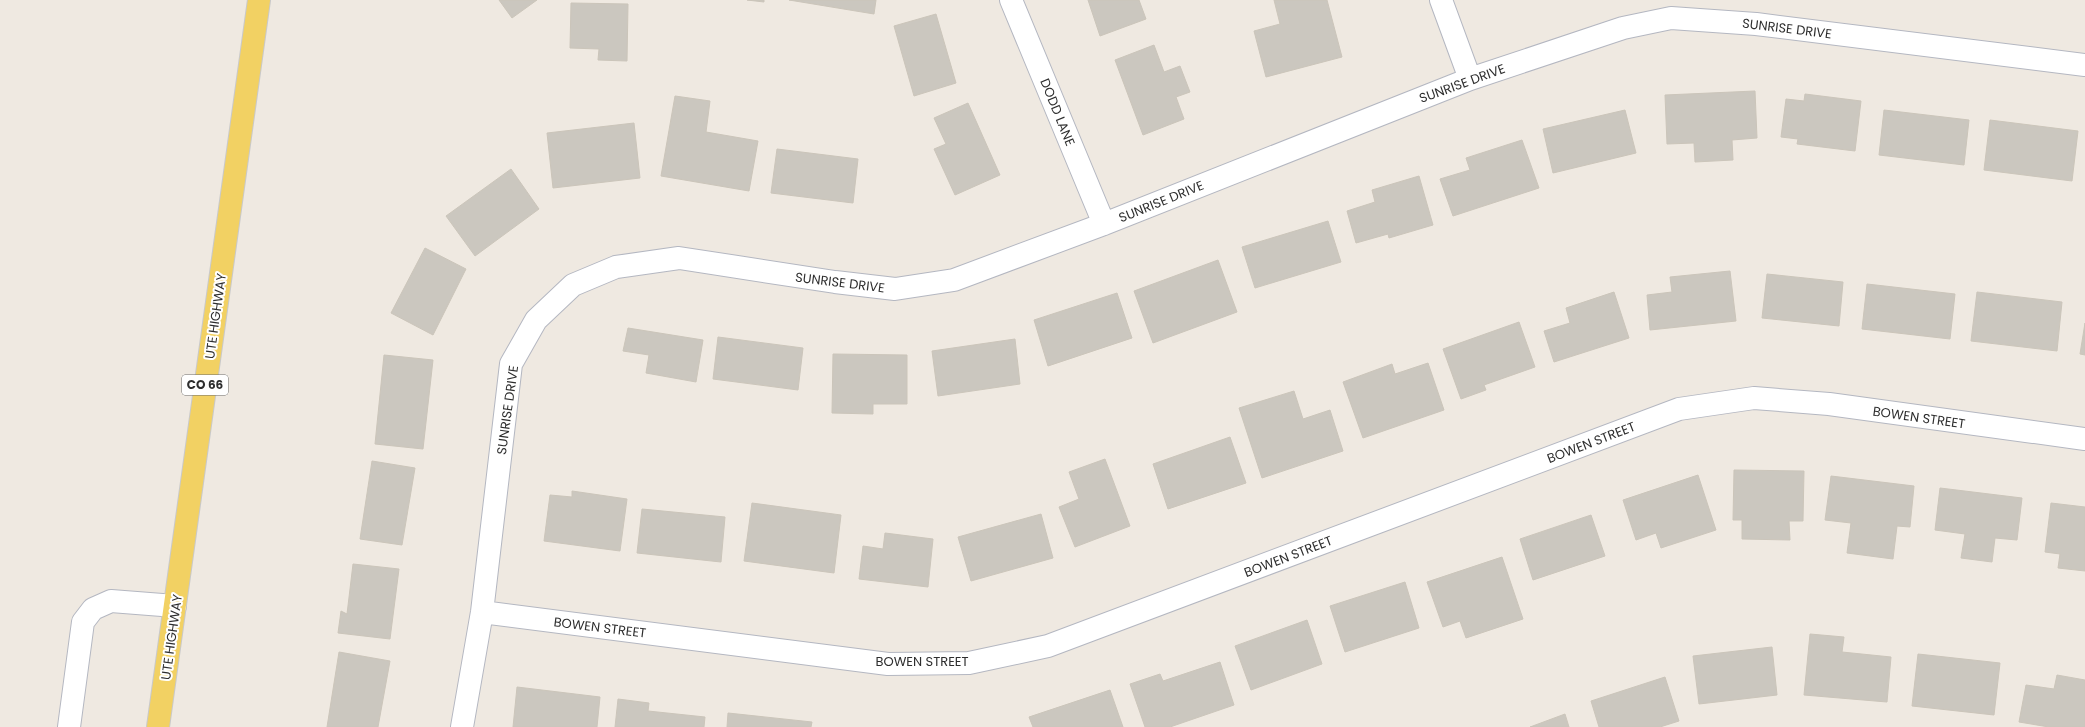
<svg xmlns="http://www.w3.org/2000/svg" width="2085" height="727" font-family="Poppins,sans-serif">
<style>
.building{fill:#cbc7bf;stroke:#cbc5ba}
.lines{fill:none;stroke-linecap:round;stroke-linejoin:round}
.minor-casing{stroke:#b4b7c1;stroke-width:24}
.major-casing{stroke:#c9c9c9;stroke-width:24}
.minor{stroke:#fff;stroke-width:22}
.major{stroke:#f2d163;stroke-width:22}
.labels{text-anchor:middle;stroke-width:4;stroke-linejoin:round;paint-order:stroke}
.shield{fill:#fff;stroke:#6d6d6d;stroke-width:1}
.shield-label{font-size:12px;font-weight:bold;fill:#2e2e2e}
.street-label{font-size:13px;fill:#2e2e2e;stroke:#fff}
</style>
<rect width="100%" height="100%" fill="#efe9e1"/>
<path class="building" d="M499 0H537L512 18Z
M747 0H764V2Z
M789 0H876L874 14Z
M1088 0H1139L1146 19 1100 36Z
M1274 0H1327L1342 57 1266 77 1254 31 1280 24Z
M571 3 628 4 627 61 598 60 599 49 570 48Z
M936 14 956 83 914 96 894 26Z
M1154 45 1164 72 1180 66 1190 92 1176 97 1184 119 1143 135 1115 60Z
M1755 91 1757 138 1732 140 1733 160 1695 162 1694 143 1667 144 1665 95Z
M1805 94 1861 101 1855 151 1797 144 1798 139 1781 137 1786 99 1804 101Z
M675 96 710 101 706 132 758 141 749 191 661 176Z
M968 103 1000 175 955 195 934 149 946 144 934 118Z
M1625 110 1636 153 1553 173 1543 129Z
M1884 110 1969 120 1964 165 1879 155Z
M1990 120 2078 131 2072 181 1984 170Z
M634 123 640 178 553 188 547 133Z
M1522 140 1539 188 1453 216 1440 179 1470 170 1466 158Z
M777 149 858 159 853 203 771 193Z
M511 169 539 209 475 256 446 216Z
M1419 176 1433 225 1389 238 1388 234 1356 243 1347 211 1375 202 1372 190Z
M1328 221 1341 262 1255 288 1242 247Z
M425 248 466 269 433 335 391 313Z
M1218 260 1237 312 1153 343 1134 291Z
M1730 271 1736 321 1650 330 1647 295 1672 292 1670 277Z
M1767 274 1843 282 1839 326 1762 318Z
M1867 284 1955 294 1950 339 1862 329Z
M1614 292 1629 338 1554 362 1544 331 1570 323 1566 308Z
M1977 292 2062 302 2057 351 1971 341Z
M1117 293 1132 338 1048 366 1034 320Z
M1519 322 1535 367 1484 385 1486 390 1461 399 1443 349Z
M2085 323V355L2080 354Z
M628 328 703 340 696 382 646 373 649 355 623 351Z
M718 337 803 348 798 390 713 379Z
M1015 339 1020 384 938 396 932 351Z
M833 354 907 355V404H873V414L832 413Z
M384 355 433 360 423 449 375 444Z
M1428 363 1444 410 1363 438 1343 382 1392 364 1395 374Z
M1294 391 1303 419 1330 410 1343 451 1262 478 1239 408Z
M1230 437 1246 483 1168 509 1153 464Z
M1105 459 1130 526 1075 547 1059 507 1079 499 1069 472Z
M372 461 415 468 402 545 360 539Z
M1734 470 1804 471 1803 521H1789L1790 540 1742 539V520H1733Z
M1698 475 1716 530 1661 548 1656 533 1636 540 1623 500Z
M1831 476 1914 486 1910 527 1897 526 1893 559 1847 553 1851 523 1825 520Z
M1940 488 2022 498 2017 540 1995 538 1992 562 1961 558 1965 534 1935 530Z
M572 491 627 499 620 551 544 541 550 495 572 497Z
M752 503 841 515 834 573 744 561Z
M2051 503 2085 507V571L2058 568 2060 554 2045 552Z
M642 509 725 517 721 562 637 553Z
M1041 514 1053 558 971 581 958 537Z
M1591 515 1605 556 1533 580 1520 539Z
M885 533 933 539 928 587 859 579 863 546 883 549Z
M1502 557 1523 619 1466 638 1460 621 1443 627 1427 582Z
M353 564 399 569 390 639 338 633 341 611 347 614Z
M1405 582 1419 628 1345 652 1330 606Z
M1307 620 1322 664 1251 690 1235 646Z
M1810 634 1844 637 1842 652 1891 657 1887 702 1804 695Z
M1772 647 1777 695 1699 704 1693 656Z
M339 652 390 661 378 727H327Z
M1918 654 2000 663 1994 715 1912 706Z
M1220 662 1234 705 1170 727H1145L1130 684 1160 674 1163 681Z
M2057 675 2085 680V727H2049L2019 722 2026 685 2054 689Z
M1665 677 1679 721 1660 727H1599L1591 701Z
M517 687 600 697 597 727H513Z
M1110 690 1123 727H1033L1029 717Z
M618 699 649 703 648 711 705 717 704 727H615Z
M728 713 812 722 811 727H727Z
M1565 714 1569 727H1530Z"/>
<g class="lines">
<defs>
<path id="minor" d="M1011 0 1104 224
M1441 0 1470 79
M482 612 888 664 969 663 1048 646 1679 409 1754 398 1829 404 2085 439
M69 727 83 622 93 609 111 601 175 606
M462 727 482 612 511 364 536 320 573 285 616 267 679 258 835 282 895 289 954 280 1104 224 1470 79 1623 28 1671 18 1756 24 2085 65"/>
<path id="major" d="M158 727 259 0"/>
</defs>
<use href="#minor" class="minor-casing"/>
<use href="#major" class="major-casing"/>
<use href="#minor" class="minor"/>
<use href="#major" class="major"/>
</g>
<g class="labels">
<rect class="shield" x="182" y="375" width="46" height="20" rx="3"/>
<g class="shield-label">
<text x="205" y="389">CO 66</text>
</g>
<g class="street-label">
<text transform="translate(1787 28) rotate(7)" y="5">SUNRISE DRIVE</text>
<text transform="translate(1462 83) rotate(-20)" y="5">SUNRISE DRIVE</text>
<text transform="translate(1058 112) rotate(68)" y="5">DODD LANE</text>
<text transform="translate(1161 201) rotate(-22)" y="5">SUNRISE DRIVE</text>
<text transform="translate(840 282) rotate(7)" y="5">SUNRISE DRIVE</text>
<text transform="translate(215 316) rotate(-82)" y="5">UTE HIGHWAY</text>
<text transform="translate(507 410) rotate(-82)" y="5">SUNRISE DRIVE</text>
<text transform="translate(1919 417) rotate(8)" y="5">BOWEN STREET</text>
<text transform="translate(1591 442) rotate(-21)" y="5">BOWEN STREET</text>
<text transform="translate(1288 556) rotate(-21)" y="5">BOWEN STREET</text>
<text transform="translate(600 627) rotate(7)" y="5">BOWEN STREET</text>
<text transform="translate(171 637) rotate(-82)" y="5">UTE HIGHWAY</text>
<text x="922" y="666">BOWEN STREET</text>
</g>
</g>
</svg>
